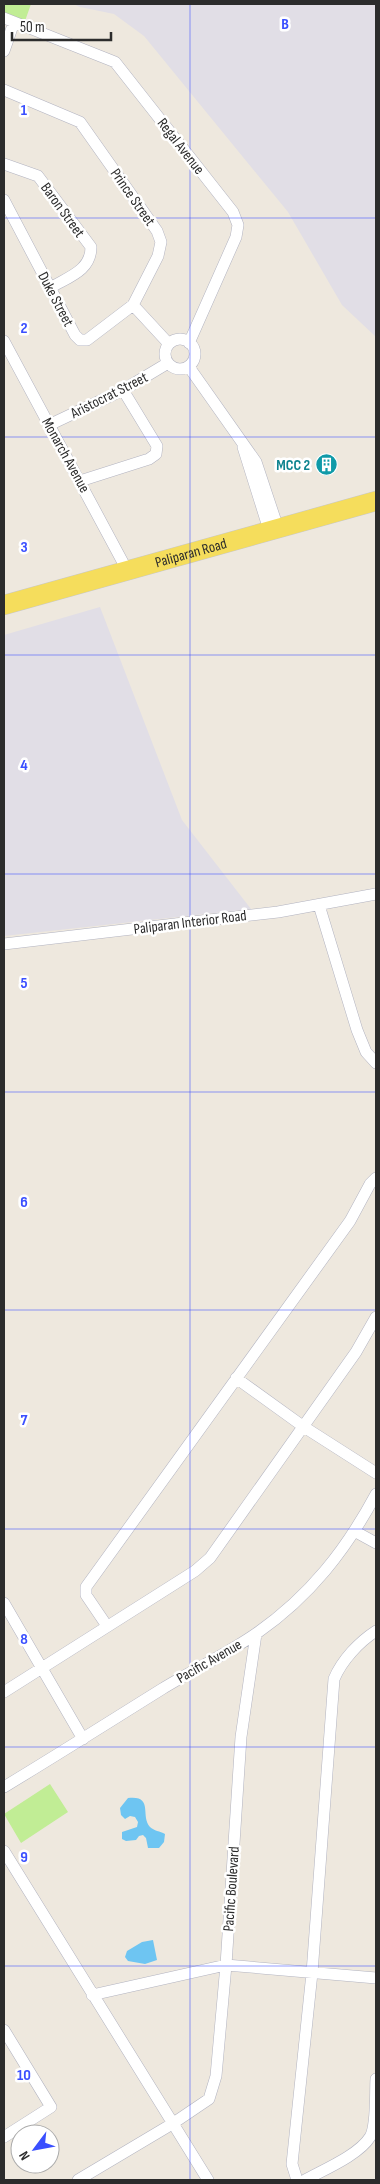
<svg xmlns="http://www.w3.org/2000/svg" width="380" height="2184" font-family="'Sofia Sans Condensed',sans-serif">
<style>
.industrial{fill:#e1dee6}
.pitch{fill:#c1ed95}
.water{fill:#6ec5f2}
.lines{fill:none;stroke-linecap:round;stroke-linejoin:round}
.minor-casing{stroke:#b2b3c0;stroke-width:12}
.primary-casing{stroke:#c8c8c8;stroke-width:20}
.minor{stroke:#fff;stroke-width:11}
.primary{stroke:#f5dd5c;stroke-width:19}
.grid{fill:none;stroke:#3a4fff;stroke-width:1;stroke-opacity:0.55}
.labels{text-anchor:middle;stroke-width:5;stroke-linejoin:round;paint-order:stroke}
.street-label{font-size:15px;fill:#2c2c2c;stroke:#fff}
.culture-label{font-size:15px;font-weight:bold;fill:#0d838f;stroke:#fff;text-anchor:end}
.grid-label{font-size:16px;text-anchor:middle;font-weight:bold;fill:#3a4fff;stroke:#fff;stroke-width:5;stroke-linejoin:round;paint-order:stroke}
</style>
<rect width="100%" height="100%" fill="#eee8de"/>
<path class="industrial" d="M73 4H376V337L342 305 288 212 144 36 114 14 80 7Z
M100 607 182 820 251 909 4 936V635Z"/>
<path class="pitch" d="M4 4H31L25 21 4 13Z
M50 1784 68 1812 21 1843 4 1814Z"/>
<path class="water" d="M128 1798C154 1795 140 1816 150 1827 154 1831 160 1831 165 1834L164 1842 159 1848H148L146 1838 143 1835 139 1836 136 1840 126 1841 122 1839V1832L137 1827 138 1822 135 1817 130 1816 125 1819 121 1815 120 1808Z
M153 1940 157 1960 145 1964 128 1961 125 1957 127 1951 142 1942Z"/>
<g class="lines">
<defs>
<path id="minor" d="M4 18 115 62 233 212 238 225 236 237 189 343
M4 51 14 22
M4 90 80 122 157 231 161 242 158 256 133 305 87 340H80L75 335 4 200
M4 164 38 176 91 247C91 271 68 277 50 288
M133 305 169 344
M165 354a15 15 0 1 1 30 0a15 15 0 1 1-30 0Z
M4 341 127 570
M189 367 256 462 278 528
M49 425 123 390 168 363
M243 447 269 530
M80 481 149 459 156 454 157 446 123 390
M319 905 357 1030 366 1052 376 1063
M4 944 278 912 376 894
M236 1378 304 1427 376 1473
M356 1532 376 1543
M4 1603 83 1739
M107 1626 86 1595V1587L350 1221 370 1184 376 1178
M4 1692 195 1571 210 1558 356 1352 376 1317
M4 1787C57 1755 109 1722 162 1689 193 1670 227 1654 257 1633 310 1596 346 1550 376 1494
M4 1851 208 2180
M92 1995 226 1965 376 1978
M4 2030 51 2107 4 2137
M78 2180 172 2124 209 2099 216 2076 226 1965 241 1737 256 1634
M297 2180 292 2164 312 1973 334 1679C342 1660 359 1642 376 1631
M305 2180C323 2170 359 2155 370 2137 377 2126 375 2093 376 2079"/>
<g id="primary">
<path id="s1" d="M4 605 376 501"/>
</g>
</defs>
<use href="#minor" class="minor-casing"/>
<use href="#primary" class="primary-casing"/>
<use href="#minor" class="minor"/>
<use href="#primary" class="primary"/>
</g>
<path class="grid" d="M190 4V2180M4 218H376M4 437H376M4 655H376M4 874H376M4 1092H376M4 1310H376M4 1529H376M4 1747H376M4 1966H376"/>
<defs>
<symbol id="building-disc" viewBox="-11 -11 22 22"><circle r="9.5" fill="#0f9aa8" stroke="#fff"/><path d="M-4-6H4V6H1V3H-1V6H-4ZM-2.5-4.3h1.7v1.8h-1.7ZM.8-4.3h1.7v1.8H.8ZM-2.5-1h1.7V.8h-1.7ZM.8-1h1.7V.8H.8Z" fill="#fff"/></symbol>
</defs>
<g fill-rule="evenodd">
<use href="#building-disc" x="314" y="452" width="25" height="25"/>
</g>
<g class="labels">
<g class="street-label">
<text transform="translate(181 146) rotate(52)" y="5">Regal Avenue</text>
<text transform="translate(133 197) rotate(55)" y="5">Prince Street</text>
<text transform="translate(63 210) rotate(54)" y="5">Baron Street</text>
<text transform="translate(56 299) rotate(62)" y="5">Duke Street</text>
<text transform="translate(109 395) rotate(-27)" y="5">Aristocrat Street</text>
<text transform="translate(66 455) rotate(61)" y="5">Monarch Avenue</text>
<text dy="5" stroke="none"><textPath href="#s1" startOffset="194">Paliparan Road</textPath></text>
<text transform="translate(190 922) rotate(-7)" y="5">Paliparan Interior Road</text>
<text transform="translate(209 1661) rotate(-30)" y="5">Pacific Avenue</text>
<text transform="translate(231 1889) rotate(-86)" y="5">Pacific Boulevard</text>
</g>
<g class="culture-label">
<text x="310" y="470">MCC 2</text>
</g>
</g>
<g class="grid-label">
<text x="285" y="29">B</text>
<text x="24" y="115">1</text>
<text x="24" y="333">2</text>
<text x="24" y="552">3</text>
<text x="24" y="770">4</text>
<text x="24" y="988">5</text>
<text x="24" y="1207">6</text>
<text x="24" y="1425">7</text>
<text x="24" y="1644">8</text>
<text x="24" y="1862">9</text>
<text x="24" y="2080">10</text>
</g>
<rect width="380" height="2184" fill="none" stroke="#2c2c2c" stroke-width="10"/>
<g transform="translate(35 2149) rotate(238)"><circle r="24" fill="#ffffff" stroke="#ababab"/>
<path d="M0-4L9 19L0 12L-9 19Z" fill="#3a4fff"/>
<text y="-8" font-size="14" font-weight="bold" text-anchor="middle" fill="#2c2c2c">N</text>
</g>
<path d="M12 32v8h99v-8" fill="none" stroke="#2c2c2c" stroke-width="2.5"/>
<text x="20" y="32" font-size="15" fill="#2c2c2c" stroke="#ffffff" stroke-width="4" paint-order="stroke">50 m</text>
</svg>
